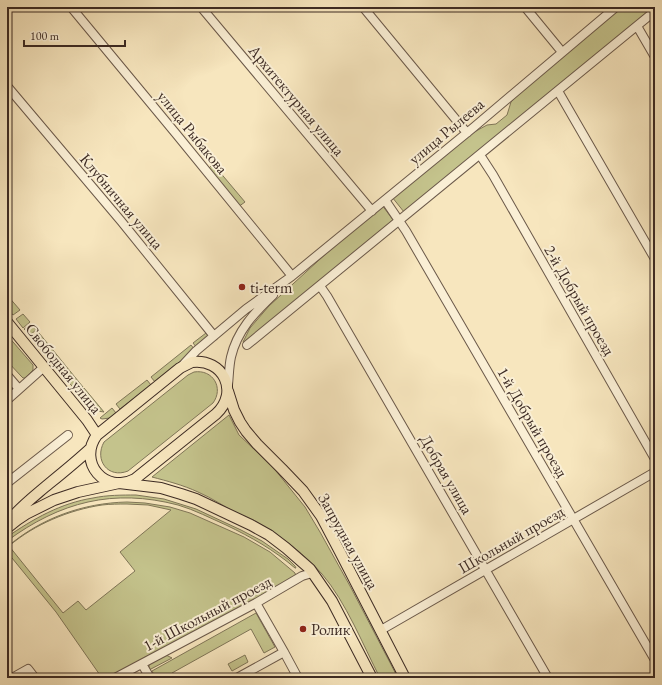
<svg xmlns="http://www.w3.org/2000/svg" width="662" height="685" font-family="'EB Garamond',serif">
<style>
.green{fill:#c4c38c;stroke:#807658;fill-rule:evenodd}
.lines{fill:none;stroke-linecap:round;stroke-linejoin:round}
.minor-casing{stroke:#6b594a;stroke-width:10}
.major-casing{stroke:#3c2a23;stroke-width:12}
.minor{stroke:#faefd5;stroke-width:8}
.major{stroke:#f7e6be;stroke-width:10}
.poi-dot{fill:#8f2418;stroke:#faefd5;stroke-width:1.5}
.labels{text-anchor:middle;stroke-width:4;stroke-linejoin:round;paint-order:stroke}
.street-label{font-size:16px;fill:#3c2a23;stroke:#faefd5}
.poi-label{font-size:16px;fill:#3c2a23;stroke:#faefd5;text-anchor:start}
</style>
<rect width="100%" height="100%" fill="#f7e6be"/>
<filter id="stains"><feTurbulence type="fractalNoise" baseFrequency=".005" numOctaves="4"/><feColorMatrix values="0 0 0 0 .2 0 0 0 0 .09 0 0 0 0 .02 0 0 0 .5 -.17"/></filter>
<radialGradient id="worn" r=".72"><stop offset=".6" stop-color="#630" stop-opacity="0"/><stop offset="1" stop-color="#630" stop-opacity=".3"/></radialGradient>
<path class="green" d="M621 7H654L404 212 392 197 467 136 487 125 496 124 507 115 511 102 519 94 551 65Z
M213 164 245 202 238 207 208 169Z
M382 205 393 220 244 343 243 342 250 328 269 306 355 227Z
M7 295 20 310 13 315 7 308Z
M23 314 30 322 23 328 16 319Z
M31 324 36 330 30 335 24 329Z
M39 333 83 387 77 392 32 339Z
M206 333 210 338 197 348 193 343Z
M7 335 33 365V370L25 378H23L21 376 7 361Z
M191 345 195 350 155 382 151 377Z
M194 372C213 369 224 388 213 403L128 471C108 479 94 460 104 442L188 375Z
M147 380 151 385 120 409 116 404Z
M84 388 104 412C91 411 85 403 78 394Z
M112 408 116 413 110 418 102 419 100 418Z
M229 415 239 435 272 466 305 507 320 532 350 586 398 678H380C363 645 346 602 322 574 305 555 285 539 263 526 255 521 246 518 238 514 225 507 212 498 198 492 183 485 167 481 152 477Z
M136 495 164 499 196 509 241 530 262 541 288 559 295 566 296 568H295C274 550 251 537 226 525 210 518 195 510 178 505 113 488 60 502 7 541V537C33 519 61 503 93 498 107 495 122 495 136 495Z
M127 502 145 503 170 507 190 513 244 537 270 552 295 573 296 577 174 645 109 678H102L56 612 12 558 7 562V547C41 518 83 503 127 502ZM127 504 148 505 171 510 120 552 135 571 86 610 78 601 63 613 9 546C35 524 69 510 102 505 110 504 119 504 127 504Z
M256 613 275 647 264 653 251 629 172 673 174 678H156L152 671Z
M166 655 172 658 149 670V665L150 663Z
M245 655 248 662 232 671 228 664Z"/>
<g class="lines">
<defs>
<path id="minor" d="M71 7 177 135 292 276
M201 7 372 211
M363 7 467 133
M525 7 562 52
M637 26 655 57
M7 86 121 221 214 336
M558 91 655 259
M480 155 493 175 655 459
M385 200 406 231 655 660
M320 286 327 296 342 322 548 678
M247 345 655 11
M182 366 196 351 246 309 292 276 474 127 616 7
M7 375 19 389
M228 385C229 375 229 366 231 357 237 331 254 313 273 295
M7 400 44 367
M7 483 68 435
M381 630 655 472
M284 652 298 678
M142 664 150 678
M12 678 28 669 35 678
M115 678 256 603 302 576 312 573
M237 678 284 652 256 603"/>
<path id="major" d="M7 322 87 420 97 435
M192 362C223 358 240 392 216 414L135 479C105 495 77 462 97 435L180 368Z
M228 391 234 410 240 422 246 431 257 444 282 469 303 491 321 516 340 552 405 678
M9 521C19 508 32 498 45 487 61 474 76 462 91 448
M7 528 17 520 26 514 54 500 78 492 119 483 161 488 181 494 196 499 251 525 269 535 286 548 310 569 332 601 372 678"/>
</defs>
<use href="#minor" class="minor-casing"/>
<use href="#major" class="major-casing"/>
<use href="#minor" class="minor"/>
<use href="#major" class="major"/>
</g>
<g class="poi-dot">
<circle cx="242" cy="287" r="4"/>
<circle cx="303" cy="629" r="4"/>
</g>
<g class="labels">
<g class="street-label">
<text transform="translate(297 100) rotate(50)" y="6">Архитектурная улица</text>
<text transform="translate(446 131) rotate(-40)" y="6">улица Рылеева</text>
<text transform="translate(193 132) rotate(51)" y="6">улица Рыбакова</text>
<text transform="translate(122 201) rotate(50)" y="6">Клубничная улица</text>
<text transform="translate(580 300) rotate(60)" y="6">2-й Добрый проезд</text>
<text transform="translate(64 368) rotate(51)" y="6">Свободная улица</text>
<text transform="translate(533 422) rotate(60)" y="6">1-й Добрый проезд</text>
<text transform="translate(447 474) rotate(60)" y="6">Добрая улица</text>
<text transform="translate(511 539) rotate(-30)" y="6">Школьный проезд</text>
<text transform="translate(349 541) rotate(61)" y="6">Запрудная улица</text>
<text transform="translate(207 613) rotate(-28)" y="6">1-й Школьный проезд</text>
</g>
<g class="poi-label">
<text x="250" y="293">ti-term</text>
<text x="311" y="635">Ролик</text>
</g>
</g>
<rect width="662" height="685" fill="none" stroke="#f7e6be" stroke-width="24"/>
<rect x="8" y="8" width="646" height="669" fill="none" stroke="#3c2a23" stroke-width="2"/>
<rect x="12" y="12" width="638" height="661" fill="none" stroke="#3c2a23"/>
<path d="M24 40v6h101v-6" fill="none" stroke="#3c2a23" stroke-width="2"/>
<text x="30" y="40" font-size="12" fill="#3c2a23" stroke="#faefd5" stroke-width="3" paint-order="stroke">100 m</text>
<rect width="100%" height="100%" filter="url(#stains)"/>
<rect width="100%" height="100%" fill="url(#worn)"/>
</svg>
